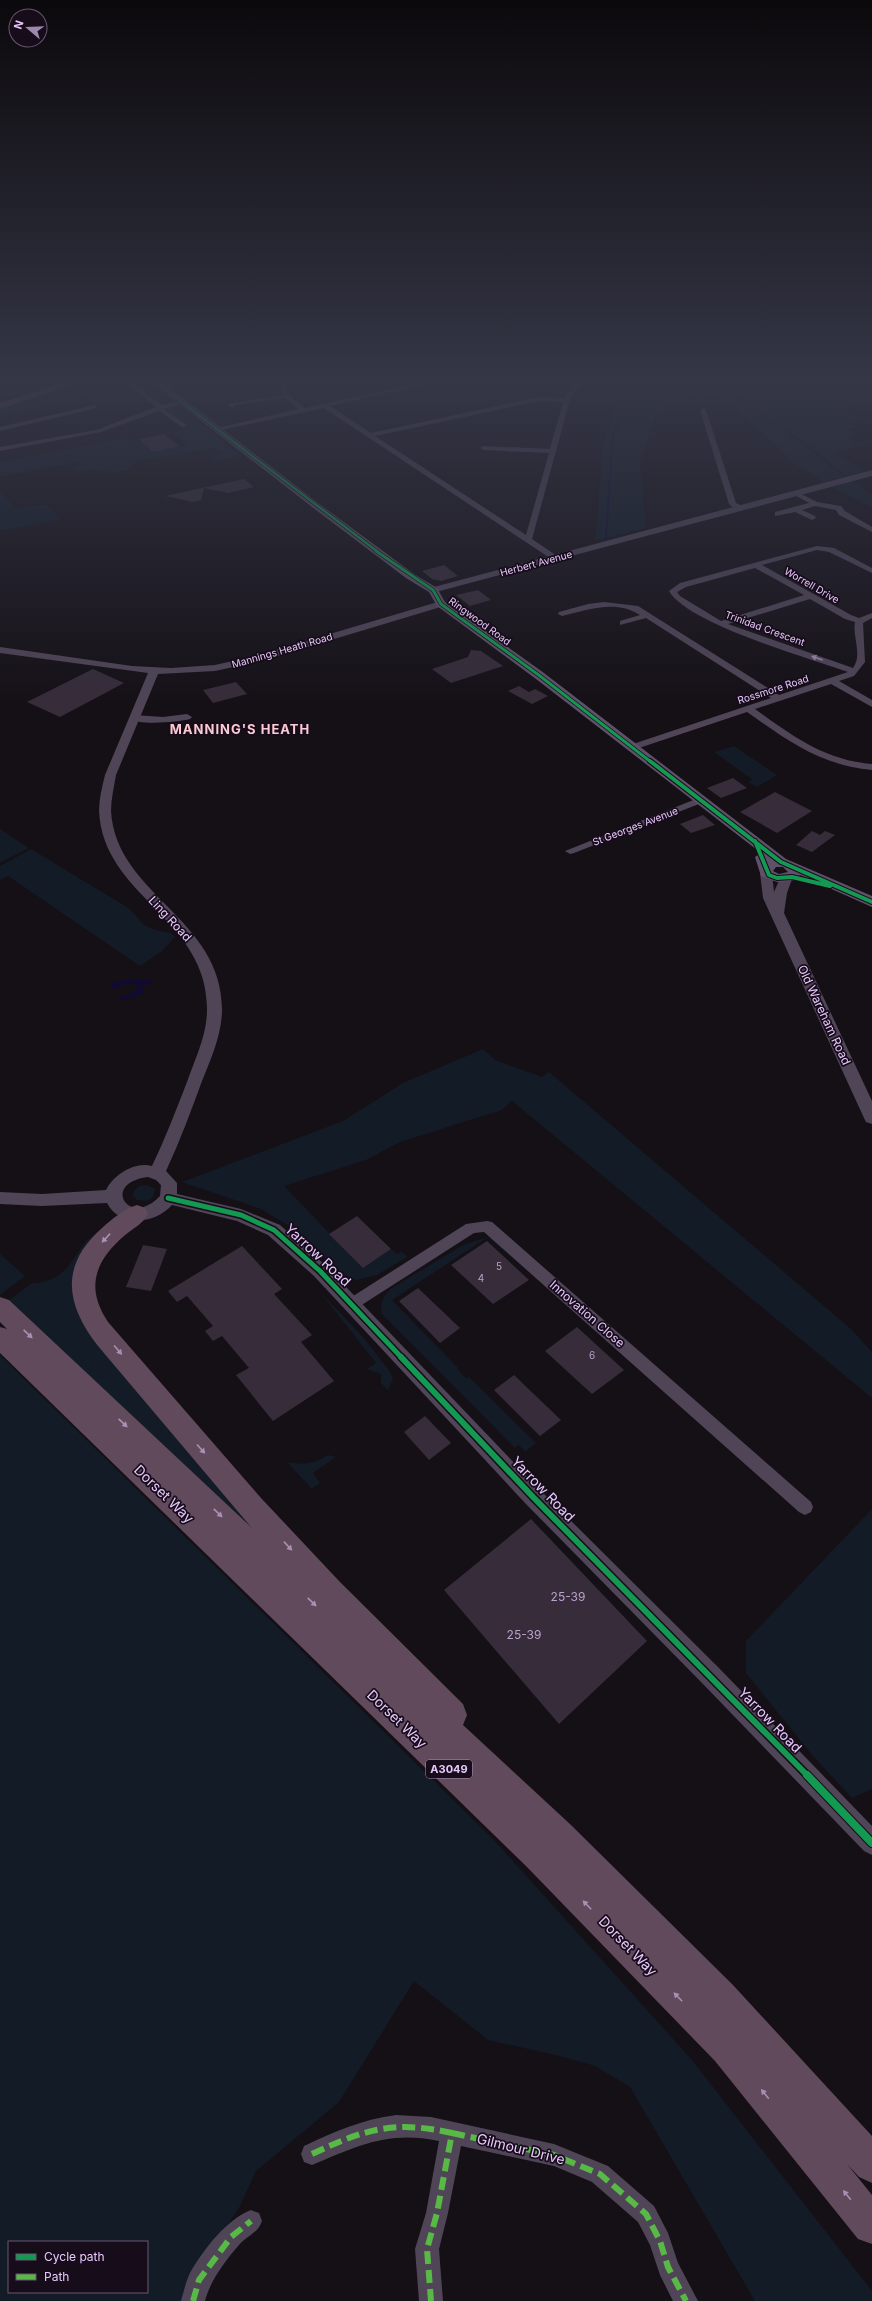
<svg xmlns="http://www.w3.org/2000/svg" width="872" height="2301" font-family="Inter,sans-serif">
<style>
.green{fill:#121b26;fill-rule:evenodd}
.water{fill:#110b31}
.lines{fill:none;stroke-linecap:round;stroke-linejoin:round}
.stream{stroke:#110b31;stroke-width:2}
.building{fill:#362c3a}
.minor{fill:#4f4557;fill-rule:evenodd}
.tertiary{fill:#4f4557;fill-rule:evenodd}
.secondary{fill:#60516a;fill-rule:evenodd}
.trunk{fill:#614a5c;fill-rule:evenodd}
.quiet{stroke:#58b947;stroke-width:6;stroke-dasharray:13 6;stroke-linecap:butt}
.cycleway-far5-casing{stroke:#160c1a;stroke-width:4}
.cycleway-far4-casing{stroke:#160c1a;stroke-width:4.5}
.cycleway-far3-casing{stroke:#160c1a;stroke-width:6}
.cycleway-far2-casing{stroke:#160c1a;stroke-width:8}
.cycleway-far1-casing{stroke:#160c1a;stroke-width:9}
.cycleway-casing{stroke:#160c1a;stroke-width:10}
.cycleway-far5{stroke:#139951;stroke-width:2.5}
.cycleway-far4{stroke:#139951;stroke-width:3}
.cycleway-far3{stroke:#139951;stroke-width:4}
.cycleway-far2{stroke:#139951;stroke-width:5}
.cycleway-far1{stroke:#139951;stroke-width:6}
.cycleway{stroke:#139951;stroke-width:8}
.oneway{fill:#9c86aa}
.oneway2{fill:#ab8fb4}
.labels{text-anchor:middle;stroke-width:3.5;stroke-linejoin:round;paint-order:stroke}
.far-street-label{font-size:10px;fill:#e8c8fc;stroke:#160c1a}
.number-label{font-size:10px;fill:#bca1cc}
.shield{fill:#160c1a;stroke:#a990b8;stroke-width:1}
.shield-label{font-size:11px;font-weight:bold;fill:#e8c8fc}
.street-label{font-size:12px;fill:#e8c8fc;stroke:#160c1a}
.near-number-label{font-size:12px;fill:#bca1cc}
.far-district-label{font-size:13px;font-weight:bold;letter-spacing:1px;fill:#fccad1;stroke:#160c1a}
.near-street-label{font-size:14px;fill:#e8c8fc;stroke:#160c1a}
</style>
<rect width="100%" height="100%" fill="#151016"/>
<path class="green" d="M6 384H48L0 399V386Z
M73 384H129L0 418V406Z
M133 384H152L173 400 161 405Z
M174 384H187L209 399 193 403 221 424 240 423 219 425 168 386Z
M633 384H819L846 403 845 408 849 413 861 419 848 423 856 427 846 430 856 434 846 437 858 443 872 439V442L835 453 864 471 824 482 795 464 733 405 720 399 700 395 670 403 655 416 640 464 646 528 595 541 604 439 620 397Z
M178 404 241 456 217 461 211 459 222 453 215 448 136 461 128 470 111 473 94 469 80 472 69 468 80 464 77 462 0 477V462L127 438 133 443 150 440 154 451 187 445 173 433 189 428 163 407Z
M854 481 872 495V508L832 487Z
M0 491 16 509 46 504 60 519 0 531Z
M734 746 777 775 757 787 748 782 753 780 714 752Z
M0 829 29 848 0 863Z
M31 849 130 909 144 925 155 930 171 933 175 937 162 951 140 966 8 876 0 880V866Z
M483 1049 495 1060 542 1077 549 1072 851 1329 872 1352V1398L512 1101 502 1110 400 1142 366 1160 284 1186 363 1268 391 1249 398 1254 402 1251 407 1257 377 1275 356 1280 343 1274 294 1229 261 1209 182 1182 343 1121 403 1083Z
M147 1185 155 1189 153 1197 147 1201 137 1200 133 1196C133 1188 140 1185 147 1185Z
M109 1223 77 1293 264 1541 8 1301 32 1283H39L55 1278 67 1268 86 1241Z
M488 1237 392 1300 458 1368 457 1369 466 1378 469 1377 536 1443 525 1452 519 1445 515 1448 382 1314C379 1303 383 1297 390 1289L463 1245 488 1237 496 1240 548 1288Z
M0 1254 25 1276 0 1295Z
M320 1292 363 1337 391 1373 393 1379 388 1390 381 1383V1374L367 1369 376 1363Z
M0 1355 494 1840 692 2060 872 2291V2301H755L630 2087 595 2066 560 2056 488 2040 414 1981 339 2102 256 2171 239 2208 192 2278 182 2301H0ZM9 2242H147V2292H9Z
M328 1455 336 1457 313 1473 320 1483 312 1489 287 1462C303 1465 314 1464 328 1455Z
M872 1509V1789L852 1798 812 1755 746 1673V1641Z"/>
<path class="water" d="M131 979H151L153 983 142 986 143 993 137 996 118 1000V997L128 995 136 990 137 985C127 980 122 986 114 990L109 983Z"/>
<g class="lines">
<path class="stream" d="M700 384 724 389
M727 390 806 445 845 476
M606 538 613 434 623 411 631 400 642 394 662 388 682 385"/>
</g>
<path class="building" d="M164 434 179 446 153 452 139 439Z
M244 479 254 487 228 493 204 488 201 500 193 502 165 496Z
M444 565 458 576 441 581 432 579 422 571Z
M478 590 491 600 470 606 456 595Z
M471 650 481 651 503 666 451 683 432 669 468 657Z
M93 669 124 683 60 717 27 702Z
M236 682 247 694 213 703 203 690Z
M519 686 529 692 535 689 548 696 532 704 508 691Z
M733 778 747 788 721 798 707 788Z
M775 792 812 811 777 833 740 812Z
M703 815 715 825 691 833 680 824Z
M812 831 820 835 825 831 835 835 812 852 796 845Z
M357 1216 391 1249 363 1268 329 1234Z
M487 1241 529 1280 493 1304 451 1265Z
M143 1245 167 1249 151 1291 126 1287Z
M242 1246 282 1289 274 1294 312 1335 301 1342 334 1381 273 1421 236 1375 249 1368 222 1336 213 1341 205 1331 213 1326 187 1296 177 1302 168 1291Z
M418 1288 460 1328 440 1343 399 1301Z
M577 1327 624 1370 592 1394 545 1351Z
M514 1375 561 1420 540 1436 494 1390Z
M425 1416 451 1443 429 1460 404 1432Z
M531 1519 647 1641 559 1724 444 1590Z"/>
<g class="lines">
<path class="minor" d="M127 384H134L162 405 183 401V403L164 409 186 425V427H182L159 411 101 432 0 451V447L96 430 156 407Z
M194 384H203L200 386Z
M280 384H286L290 396 305 408 416 384H429L330 406 371 433 539 397 564 398 575 384H582L571 396 532 539 560 558 553 560 324 408 216 431 213 429 298 409 285 398 235 405 232 408 227 404 283 395ZM539 401 563 402 550 449 483 446 480 448 483 450 549 453 526 535 375 436Z
M95 405 97 408 0 431V427Z
M703 408 706 410 736 503 742 506V510H736L729 504 700 410Z
M795 491 817 502 841 506 845 511 872 527V532L839 515 836 510 815 506 802 510 815 516 816 518 812 520 795 512 775 516V512L809 503 793 494 792 493Z
M817 546 834 548 872 568V573L829 552 817 550 762 565 851 615 859 618 872 613V618L863 623 865 662 854 676 839 681 872 700V707L831 684 755 709C793 736 824 760 872 764V770C820 765 788 741 747 712L636 749H630V745L771 698 646 618 620 625V621L640 615C616 599 587 610 562 616L558 614 559 612 588 604 604 602 638 606 779 695 848 672C809 658 688 624 669 591L680 583ZM755 568 804 595 721 621 680 596 677 592 686 587ZM810 599 845 619 855 622C852 637 863 654 853 668L728 624Z
M187 714 192 717 190 719C178 722 138 726 129 718L134 715 163 717Z
M701 797 704 798V802L574 853 570 854 565 851Z
M487 1221 492 1222 811 1502 813 1507 811 1512 805 1515 799 1512 484 1232 474 1233 357 1308 352 1310 347 1308 345 1304 347 1300 466 1224Z
M396 2115 431 2117 554 2144 608 2166 654 2206 668 2233 678 2263 698 2301H673L660 2275 650 2245 638 2222 592 2182 554 2166 461 2146 448 2213 439 2249 443 2301H419L415 2249 426 2213 439 2141C389 2130 357 2146 312 2165L304 2162 301 2154 304 2146C334 2132 363 2119 396 2115Z
M251 2210 259 2213 262 2221C258 2233 247 2236 239 2245 225 2261 210 2281 205 2301H181C184 2291 186 2280 191 2271 205 2248 226 2220 251 2210Z"/>
<path class="tertiary" d="M872 470V476L436 592H430L428 590 430 588Z
M441 601 444 602V606L261 661 215 671 158 674 116 775C114 787 111 799 111 811 116 896 224 918 222 1012 221 1036 211 1059 202 1081 191 1111 180 1141 166 1171L177 1183V1194L241 1209 280 1225 326 1266 540 1490 719 1668 872 1826V1855L864 1851 703 1684 526 1504 314 1276 268 1235 237 1221 172 1205C155 1224 120 1228 107 1203L42 1206 0 1204V1192L42 1194 106 1190C113 1175 135 1161 152 1166 165 1139 176 1110 187 1082 195 1059 207 1035 207 1010 208 918 103 897 99 811 99 799 102 787 105 775L148 673 0 653V647L132 666 171 668 215 665 259 655ZM148 1177 156 1180 161 1185 160 1196C129 1229 100 1183 148 1177Z
M766 869 772 873 774 892 781 876H791L792 879 787 893 784 913 872 1101V1124L866 1122 864 1118 763 898 760 873Z"/>
<path class="secondary" d="M154 384H164L318 503 414 574 437 588 445 602 544 673 786 859 872 896V907L800 875 797 880 777 882 761 876 755 857 761 853 536 679 437 606 429 592 406 578 312 507ZM776 867H783L788 872 779 874 773 871Z"/>
<path class="trunk" d="M58 384H74L0 409V403Z
M137 1205 145 1208 148 1214C143 1224 132 1229 124 1236 95 1261 85 1288 108 1322L261 1498 340 1582 463 1704 467 1715 463 1725 571 1825 733 1985 872 2136V2183L859 2177 847 2164 872 2195V2244L858 2239 715 2061 526 1866 0 1353V1327L7 1329 0 1322V1297L9 1300 251 1527 98 1346C66 1305 59 1266 102 1228 112 1219 124 1209 137 1205Z"/>
<path class="quiet" d="M452 2133 554 2155 600 2174 646 2214 660 2241 668 2267 686 2301
M312 2154C365 2129 394 2120 452 2133L437 2213 427 2249 431 2301
M193 2301 199 2280 231 2237 251 2221"/>
<defs>
<path id="cycleway-far5" d="M158 384 378 552"/>
<path id="cycleway-far4" d="M376 551 433 590 441 604 540 676 651 762"/>
<path id="cycleway-far3" d="M650 761 781 862 872 902
M755 841 769 875 777 878 792 877 830 886"/>
<path id="cycleway-far2" d="M168 1198 241 1215 274 1230 320 1271 402 1358"/>
<path id="cycleway-far1" d="M401 1357 533 1497 808 1776"/>
<path id="cycleway" d="M807 1775 872 1843"/>
</defs>
<use href="#cycleway-far5" class="cycleway-far5-casing"/>
<use href="#cycleway-far4" class="cycleway-far4-casing"/>
<use href="#cycleway-far3" class="cycleway-far3-casing"/>
<use href="#cycleway-far2" class="cycleway-far2-casing"/>
<use href="#cycleway-far1" class="cycleway-far1-casing"/>
<use href="#cycleway" class="cycleway-casing"/>
<use href="#cycleway-far5" class="cycleway-far5"/>
<use href="#cycleway-far4" class="cycleway-far4"/>
<use href="#cycleway-far3" class="cycleway-far3"/>
<use href="#cycleway-far2" class="cycleway-far2"/>
<use href="#cycleway-far1" class="cycleway-far1"/>
<use href="#cycleway" class="cycleway"/>
</g>
<defs><path id="oneway-solid" d="M-6-.8H1V-3.2L6.5 0L1 3.2V.8H-6Z"/></defs>
<use class="oneway" href="#oneway-solid" transform="translate(817 658) rotate(-161)"/>
<g class="oneway2">
<use href="#oneway-solid" transform="translate(106 1238) rotate(133)"/>
<use href="#oneway-solid" transform="translate(28 1334) rotate(43)"/>
<use href="#oneway-solid" transform="translate(118 1350) rotate(50)"/>
<use href="#oneway-solid" transform="translate(123 1423) rotate(43)"/>
<use href="#oneway-solid" transform="translate(201 1449) rotate(48)"/>
<use href="#oneway-solid" transform="translate(218 1513) rotate(44)"/>
<use href="#oneway-solid" transform="translate(288 1546) rotate(47)"/>
<use href="#oneway-solid" transform="translate(312 1602) rotate(44)"/>
<use href="#oneway-solid" transform="translate(587 1905) rotate(-134)"/>
<use href="#oneway-solid" transform="translate(678 1997) rotate(-134)"/>
<use href="#oneway-solid" transform="translate(765 2094) rotate(-129)"/>
<use href="#oneway-solid" transform="translate(847 2195) rotate(-129)"/>
</g>
<linearGradient id="sky" x2="0" y2="1"><stop stop-color="#0c090c"/><stop offset="0.54" stop-color="#353747"/><stop offset="1" stop-color="#353747" stop-opacity="0"/></linearGradient>
<rect width="872" height="706" fill="url(#sky)"/>
<g class="labels">
<g class="far-street-label">
<text transform="translate(536 563) rotate(-15)" y="4">Herbert Avenue</text>
<text transform="translate(812 585) rotate(30)" y="4">Worrell Drive</text>
<text transform="translate(480 621) rotate(36)" y="4">Ringwood Road</text>
<text transform="translate(765 628) rotate(20)" y="4">Trinidad Crescent</text>
<text transform="translate(282 650) rotate(-16)" y="4">Mannings Heath Road</text>
<text transform="translate(773 689) rotate(-18)" y="4">Rossmore Road</text>
<text transform="translate(635 826) rotate(-21)" y="4">St Georges Avenue</text>
</g>
<g class="number-label">
<text x="499" y="1270">5</text>
<text x="481" y="1282">4</text>
<text x="592" y="1359">6</text>
</g>
<rect class="shield" x="426" y="1760" width="46" height="18" rx="3"/>
<g class="shield-label">
<text x="449" y="1773">A3049</text>
</g>
<g class="street-label">
<text transform="translate(170 919) rotate(47)" y="4">Ling Road</text>
<text transform="translate(824 1015) rotate(65)" y="4">Old Wareham Road</text>
<text transform="translate(587 1314) rotate(41)" y="4">Innovation Close</text>
</g>
<g class="near-number-label">
<text x="568" y="1601">25-39</text>
<text x="524" y="1639">25-39</text>
</g>
<g class="far-district-label">
<text x="240" y="734">MANNING'S HEATH</text>
</g>
<g class="near-street-label">
<text transform="translate(318 1255) rotate(43)" y="5">Yarrow Road</text>
<text transform="translate(543 1489) rotate(46)" y="5">Yarrow Road</text>
<text transform="translate(164 1494) rotate(44)" y="5">Dorset Way</text>
<text transform="translate(397 1719) rotate(44)" y="5">Dorset Way</text>
<text transform="translate(770 1720) rotate(46)" y="5">Yarrow Road</text>
<text transform="translate(628 1946) rotate(46)" y="5">Dorset Way</text>
<text transform="translate(521 2149) rotate(14)" y="5">Gilmour Drive</text>
</g>
</g>
<rect x="8" y="2241" width="140" height="52" fill="#160c1a" stroke="#6a5774"/>
<rect x="16" y="2254" width="20" height="6" fill="#139951" stroke="#6a5774"/>
<text x="44" y="2261" font-size="12" fill="#e8c8fc">Cycle path</text>
<rect x="16" y="2274" width="20" height="6" fill="#58b947" stroke="#6a5774"/>
<text x="44" y="2281" font-size="12" fill="#e8c8fc">Path</text>
<g transform="translate(28 28) rotate(289)"><circle r="19" fill="#160c1a" stroke="#6a5774"/>
<path d="M0-3L7 15L0 10L-7 15Z" fill="#9e88ac"/>
<text y="-6" font-size="11" font-weight="bold" text-anchor="middle" fill="#e8c8fc">N</text>
</g>
</svg>
